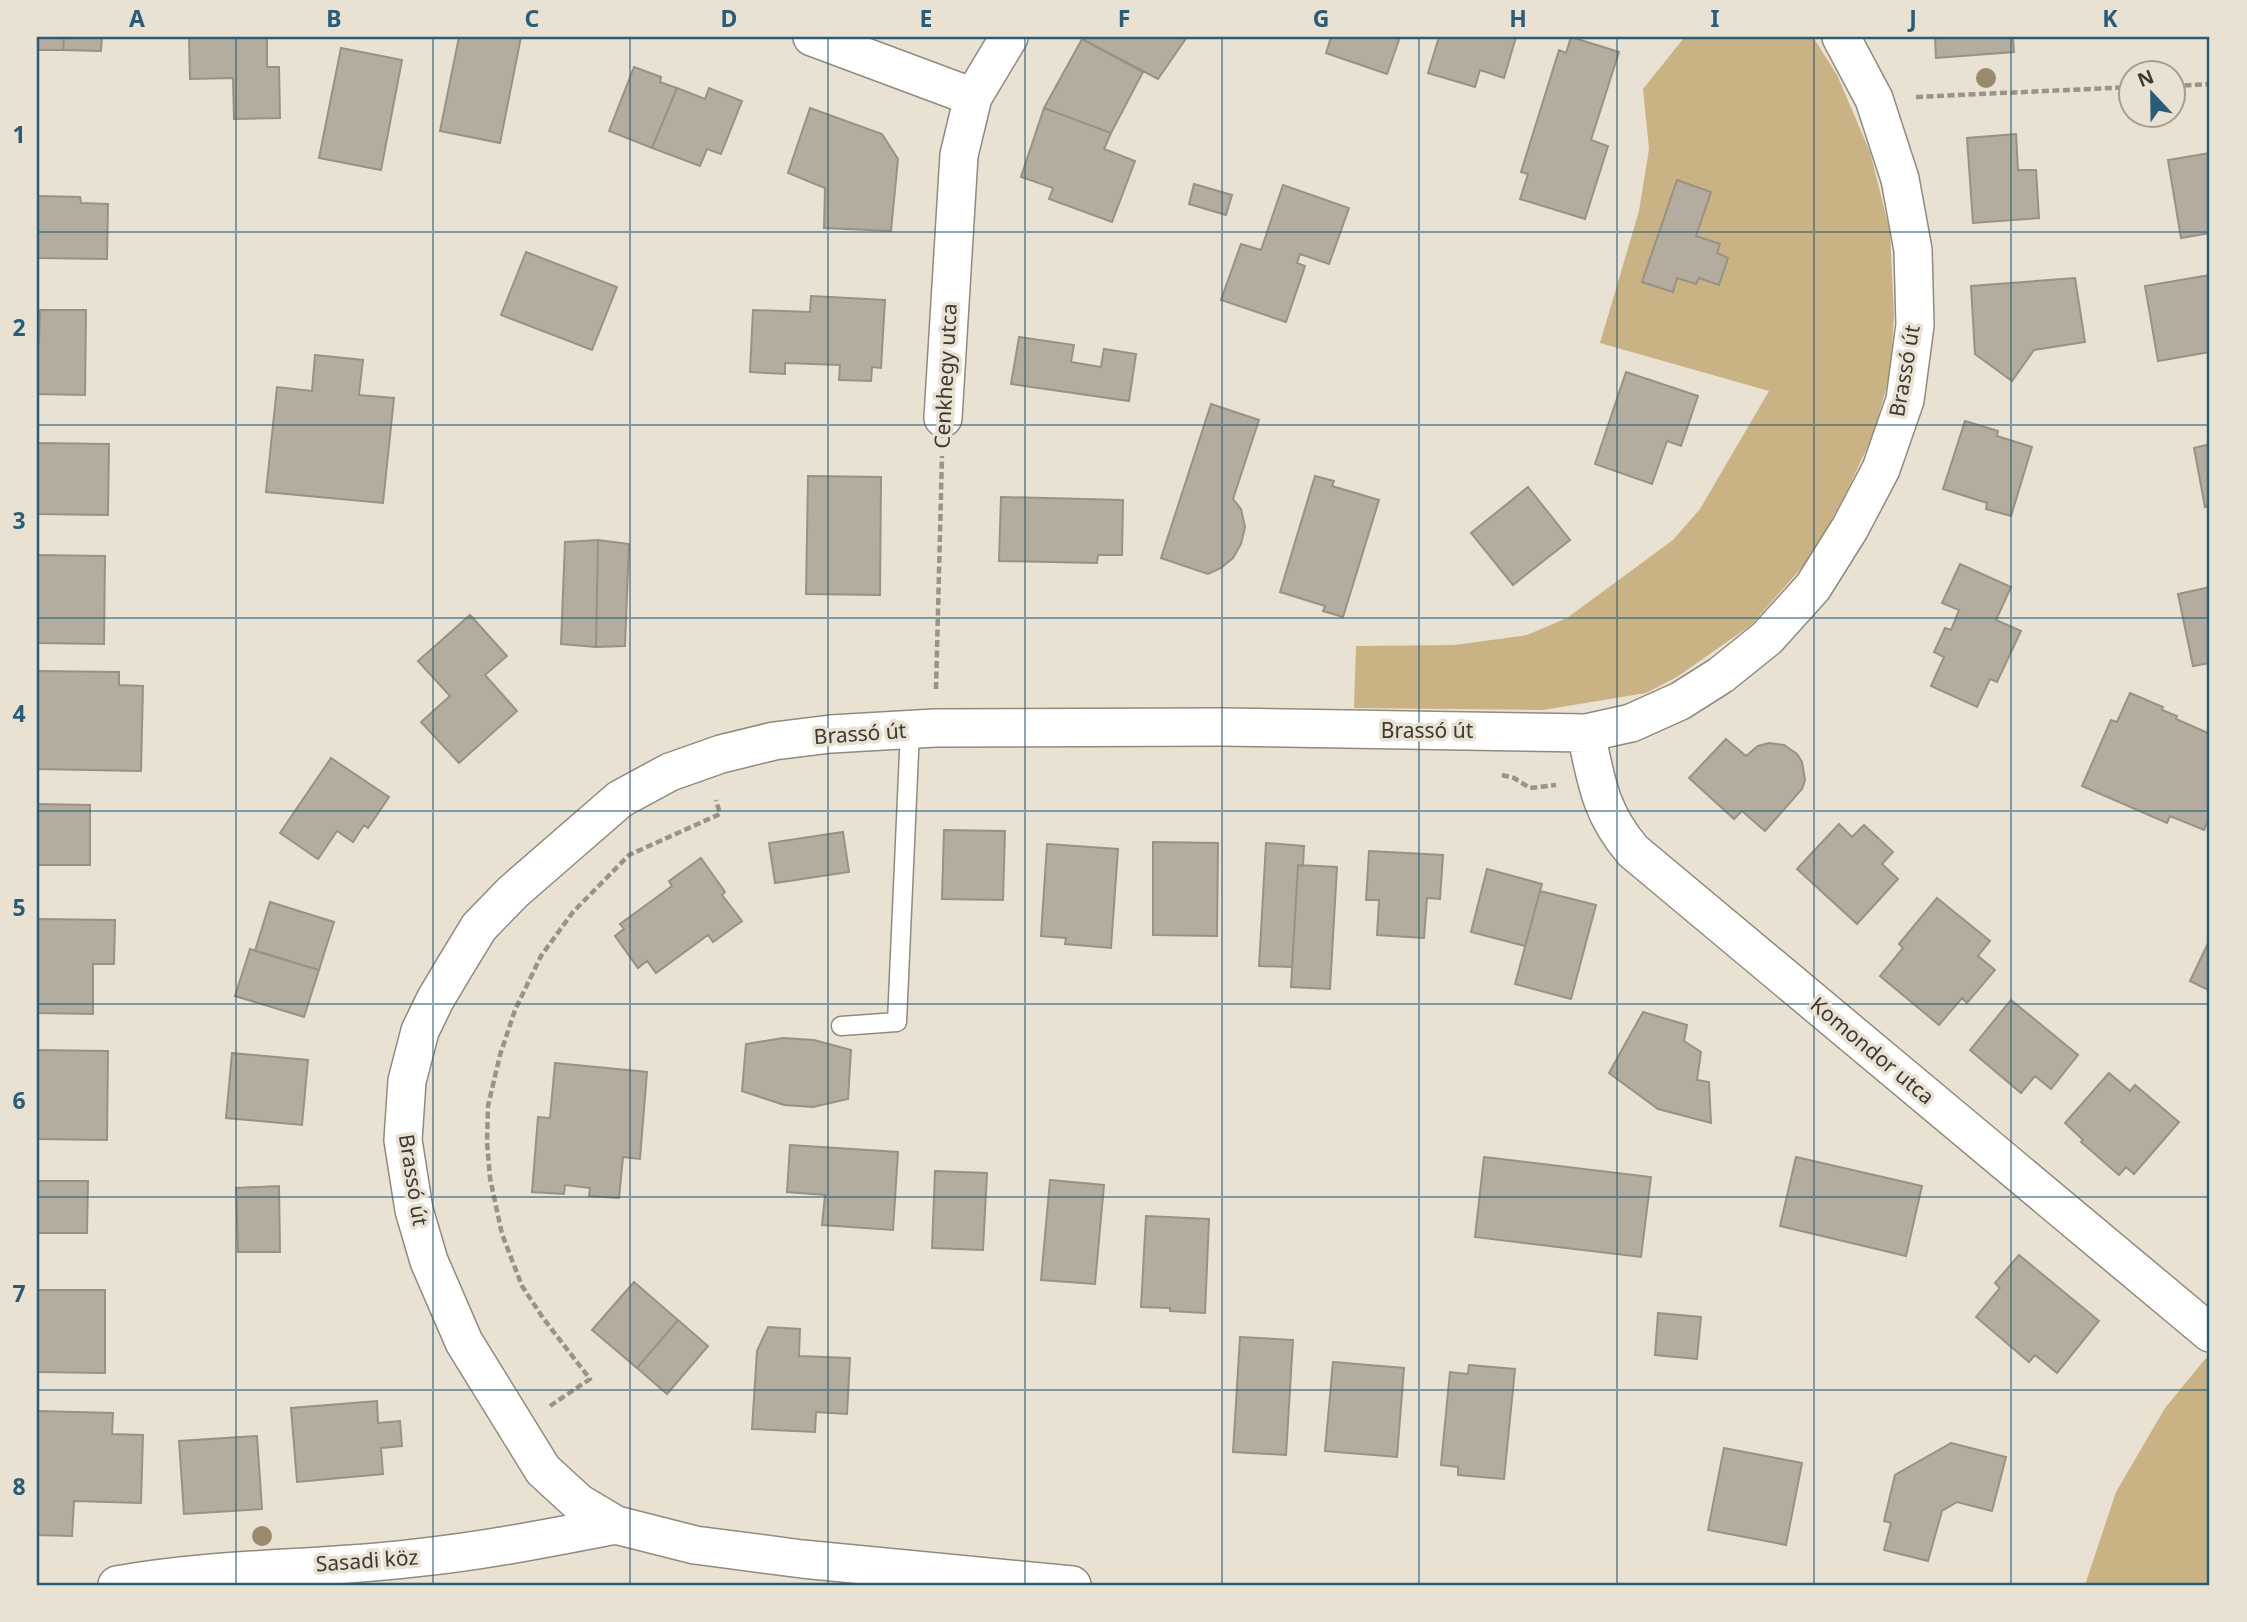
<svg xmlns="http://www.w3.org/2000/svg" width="2247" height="1622" font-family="'Noto Sans',sans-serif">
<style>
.green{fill:#c9b284}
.building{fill:#b4ad9f;stroke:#999284;stroke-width:2}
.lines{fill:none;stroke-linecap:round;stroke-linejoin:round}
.lane-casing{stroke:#918a7d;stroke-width:21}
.street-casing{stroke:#918a7d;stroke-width:40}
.path{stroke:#999388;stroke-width:4.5;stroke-dasharray:7 3.5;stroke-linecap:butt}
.lane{stroke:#fff;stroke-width:18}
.street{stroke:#fff;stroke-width:37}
.tree{fill:#988a6a}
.grid{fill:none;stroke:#285c78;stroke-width:2;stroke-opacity:0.55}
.labels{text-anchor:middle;stroke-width:7;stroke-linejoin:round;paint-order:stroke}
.street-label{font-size:21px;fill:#3c3933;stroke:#e9e1d2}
.neatline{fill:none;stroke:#285c78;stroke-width:2.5}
.grid-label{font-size:23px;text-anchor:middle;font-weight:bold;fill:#285c78}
</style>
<rect width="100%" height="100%" fill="#e9e1d2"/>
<path class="green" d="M1682 37H1813L1837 75 1870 152 1890 232 1894 316 1890 375 1873 435 1845 495 1811 557 1751 625 1677 677 1646 693 1543 710 1354 708 1356 646 1455 645 1527 635 1567 618 1673 540 1700 509 1769 391 1600 343 1639 211 1649 149 1643 89 1683 39Z
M2206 1358 2210 1361V1585H2085L2116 1492 2165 1408Z"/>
<path class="building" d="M37 37H64L63 50H37Z
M64 37H102L101 51 63 50Z
M189 37H267V67H279L280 118 234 119 233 78 190 79Z
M459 37H521L500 143 440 131Z
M1083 37H1187L1158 79 1082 39Z
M1331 37H1400L1387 74 1326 53Z
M1439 37H1516L1504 78 1480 70 1475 87 1428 73Z
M1571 37 1619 52 1591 140 1608 146 1585 219 1520 199 1528 174 1521 172 1559 50 1566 53Z
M1935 37H2013L2014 52 1936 58Z
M1082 39 1143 72 1111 133 1044 108Z
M341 48 402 60 381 170 319 158Z
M634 67 661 77 660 82 677 88 652 148 609 131Z
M677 88 705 99 709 88 742 101 721 154 707 149 700 166 652 148Z
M810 108 882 134 898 159 891 231 824 228 825 188 788 173Z
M1044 108 1111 133 1104 149 1135 161 1112 222 1049 199 1053 188 1021 177Z
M2016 134 2018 170H2036L2039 218 1973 223 1967 138Z
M2210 153V233L2181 238 2168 160Z
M1677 180 1711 192 1696 236 1720 244 1717 253 1728 258 1719 285 1699 278 1696 284 1677 278 1673 292 1642 282Z
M1194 184 1232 195 1226 215 1189 204Z
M1283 185 1349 208 1329 264 1300 254 1297 263 1305 266 1286 322 1221 300 1241 244 1261 250Z
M37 196 80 197 81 203 108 204 107 259 37 258Z
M526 252 617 287 592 350 501 315Z
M2210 275V352L2158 361 2145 286Z
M2075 278 2085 342 2034 350 2012 381 1975 354 1971 286Z
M811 296 885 300 881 368 872 367 871 381 839 380 840 365 785 363V374L750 372 753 310 810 312Z
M40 310H86L85 395 37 394V342H39Z
M1019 337 1074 345 1071 362 1101 367 1104 349 1136 354 1129 401 1011 384Z
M315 355 363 360 359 395 394 398 383 503 266 492 277 387 312 391Z
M1626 372 1698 396 1681 446 1667 441 1652 484 1595 464Z
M1211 404 1259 420 1233 499 1241 509 1245 527 1241 544 1233 558 1221 568 1208 574 1161 558Z
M1965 421 1998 431 1997 436 2032 447 2011 516 1986 509 1987 503 1943 489Z
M37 443 109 444 108 515 37 514Z
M2210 444V505L2205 507 2194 448Z
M808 476 881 477 880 595 806 594Z
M1315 476 1334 481 1332 486 1379 500 1343 617 1323 611 1325 606 1280 592Z
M1528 487 1570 540 1513 585 1471 533Z
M1001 497 1123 500 1122 555H1098L1097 563 999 561Z
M598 540 629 544 625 646 596 647Z
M598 540 596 647 561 644 565 542Z
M37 555 105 556 104 644 37 643Z
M1960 564 2011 587 1996 620 2021 631 1997 682 1990 679 1977 707 1931 686 1944 657 1934 652 1945 628 1951 630 1959 610 1942 603Z
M2210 587V663L2193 666 2178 594Z
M470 615 507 656 485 675 517 711 459 763 421 722 450 696 418 661Z
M37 671 119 672V685L143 686 141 771 37 769Z
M2130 693 2163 707 2162 710 2177 716 2176 719 2210 734V815L2204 830 2170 816 2167 823 2082 786 2111 720 2117 722Z
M1726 739 1746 756 1758 746 1769 743 1784 745 1797 754 1802 762 1805 780 1802 789 1765 831 1742 811 1734 819 1689 778Z
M331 758 389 797 368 828 364 825 353 842 337 831 318 859 280 833Z
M37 804 90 805V865H37Z
M1839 824 1852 837 1864 825 1893 852 1882 864 1898 879 1857 924 1797 869Z
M944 830 1005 831 1003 900 942 899Z
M843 832 849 872 775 883 769 843Z
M1153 842 1218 843 1217 936 1153 935Z
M1266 843 1304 846 1303 866 1298 865 1292 967 1259 966Z
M1047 844 1118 849 1111 948 1065 944 1066 938 1041 936Z
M1369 851 1443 855 1440 899 1427 898 1424 938 1377 935 1379 900H1366Z
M701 858 725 892 722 895 742 921 713 942 708 935 656 973 647 961 638 968 615 936 624 929 620 924 672 886 669 881Z
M1298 865 1337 867 1330 989 1291 987Z
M1487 869 1542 884 1525 946 1471 932Z
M1540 891 1596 905 1571 999 1515 984Z
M1937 898 1990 941 1978 956 1995 970 1967 1003 1962 998 1939 1025 1880 976 1903 948 1899 944Z
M270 902 334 922 319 970 255 951Z
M37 919 115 920 114 964H93V1014L37 1013Z
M2210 939V991L2190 981Z
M250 949 319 970 304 1017 235 996Z
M2011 1000 2078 1055 2051 1089 2035 1076 2021 1093 1970 1050Z
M1643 1012 1687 1025 1684 1041 1701 1052 1697 1080 1709 1082 1711 1123 1658 1109 1609 1073Z
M783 1038 814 1040 851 1050 848 1099 813 1107 784 1105 742 1091 746 1044Z
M37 1050 108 1051 107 1140 37 1139Z
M232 1053 308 1060 302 1125 226 1118Z
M555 1063 647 1072 640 1159 623 1157 619 1198 589 1196 590 1188 565 1185 564 1194 532 1192 538 1117 550 1118Z
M2109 1073 2130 1091 2135 1085 2179 1122 2134 1174 2126 1167 2119 1175 2081 1142 2083 1140 2065 1123Z
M790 1145 898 1152 893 1230 822 1225 825 1195 787 1192Z
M1484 1157 1651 1177 1641 1257 1475 1237Z
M1796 1157 1922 1186 1906 1256 1780 1226Z
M935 1171 987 1173 983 1250 932 1248Z
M1050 1180 1104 1185 1095 1284 1041 1280Z
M37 1181H88L87 1233H37Z
M279 1186 280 1252H238L236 1188Z
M1146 1216 1209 1219 1205 1313 1170 1311V1308L1141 1307Z
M2019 1255 2099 1321 2057 1373 2035 1355 2029 1362 1976 1317 2000 1288 1995 1283Z
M634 1282 678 1320 637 1368 592 1330Z
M37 1290H105V1373L37 1372Z
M1658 1313 1701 1317 1697 1359 1655 1355Z
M678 1320 708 1346 667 1394 637 1368Z
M768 1327 800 1329 799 1356 850 1358 847 1414 816 1412 815 1432 752 1429 757 1351Z
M1240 1337 1293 1340 1286 1455 1233 1452Z
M1333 1362 1404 1368 1397 1457 1325 1451Z
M1469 1365 1515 1369 1504 1479 1458 1475V1467L1441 1465 1450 1372 1468 1374Z
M377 1401 378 1423 400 1421 402 1446 381 1448 383 1474 297 1482 291 1408Z
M37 1411 113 1413 112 1434 143 1435 141 1503 74 1501 72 1536 37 1535Z
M257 1436 262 1509 184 1514 179 1441Z
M1951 1443 2006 1457 1992 1511 1957 1502 1942 1511 1928 1561 1884 1550 1891 1523 1884 1521 1895 1475Z
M1724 1448 1802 1463 1786 1545 1708 1530Z"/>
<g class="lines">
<defs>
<path id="lane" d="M841 1026 897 1022 910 730"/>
<path id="street" d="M812 37 973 97
M943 418 959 155 973 97 1009 37
M1586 733C1596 780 1600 813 1633 851L2210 1333
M117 1585C217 1567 315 1570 415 1558 483 1551 549 1538 616 1525
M1072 1585 802 1559 695 1545 616 1525 579 1503 543 1470 464 1342 429 1261 414 1210 403 1140 407 1081 420 1031 435 1000 454 968 479 927 513 892 620 799 670 772 721 754 774 741 831 734 935 728 1223 727 1586 733 1631 723 1680 701 1721 675 1767 638 1813 587 1850 528 1881 469 1905 400 1915 325 1913 250 1900 179 1874 99 1841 37"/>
</defs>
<use href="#lane" class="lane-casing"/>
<use href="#street" class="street-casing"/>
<path class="path" d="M2174 86 2210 84
M1916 97 2132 87
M936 689 942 456
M1502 775 1514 778 1530 788 1556 785
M550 1406 590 1379 543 1318 522 1286 502 1234 490 1178 487 1142 488 1106 500 1055 515 1010 541 956 573 912 629 855 720 814 716 800"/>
<use href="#lane" class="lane"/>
<use href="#street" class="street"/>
</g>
<g class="tree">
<circle cx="1986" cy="78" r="10"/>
<circle cx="262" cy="1536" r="10"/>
</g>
<path class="grid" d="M236 37V1585M433 37V1585M630 37V1585M828 37V1585M1025 37V1585M1222 37V1585M1419 37V1585M1617 37V1585M1814 37V1585M2011 37V1585M37 232H2210M37 425H2210M37 618H2210M37 811H2210M37 1004H2210M37 1197H2210M37 1390H2210"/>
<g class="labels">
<g class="street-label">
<text transform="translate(1905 371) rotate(-80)" y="7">Brassó út</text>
<text transform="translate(946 376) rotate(-87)" y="7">Cenkhegy utca</text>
<text x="1427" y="738">Brassó út</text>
<text transform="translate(860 734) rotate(-4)" y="7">Brassó út</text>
<text transform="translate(1872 1051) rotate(40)" y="7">Komondor utca</text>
<text transform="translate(413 1180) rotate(81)" y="7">Brassó út</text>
<text transform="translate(367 1561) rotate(-4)" y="7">Sasadi köz</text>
</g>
</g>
<rect width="2247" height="1622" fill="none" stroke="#e9e1d2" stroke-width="77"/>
<g transform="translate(2152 94) rotate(338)"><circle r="33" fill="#e9e1d2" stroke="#a49e92" stroke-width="2"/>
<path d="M0-5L12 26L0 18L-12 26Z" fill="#285c78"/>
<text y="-10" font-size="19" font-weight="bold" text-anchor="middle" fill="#3c3933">N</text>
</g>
<rect x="38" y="38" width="2170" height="1546" class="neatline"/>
<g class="grid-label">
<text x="137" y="27">A</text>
<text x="334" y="27">B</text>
<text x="532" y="27">C</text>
<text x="729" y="27">D</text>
<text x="926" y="27">E</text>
<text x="1124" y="27">F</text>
<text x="1321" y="27">G</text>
<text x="1518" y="27">H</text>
<text x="1715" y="27">I</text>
<text x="1913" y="27">J</text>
<text x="2110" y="27">K</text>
<text x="19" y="143">1</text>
<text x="19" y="336">2</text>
<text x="19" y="529">3</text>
<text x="19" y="722">4</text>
<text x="19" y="916">5</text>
<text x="19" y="1109">6</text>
<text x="19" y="1302">7</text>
<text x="19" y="1495">8</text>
</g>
</svg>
